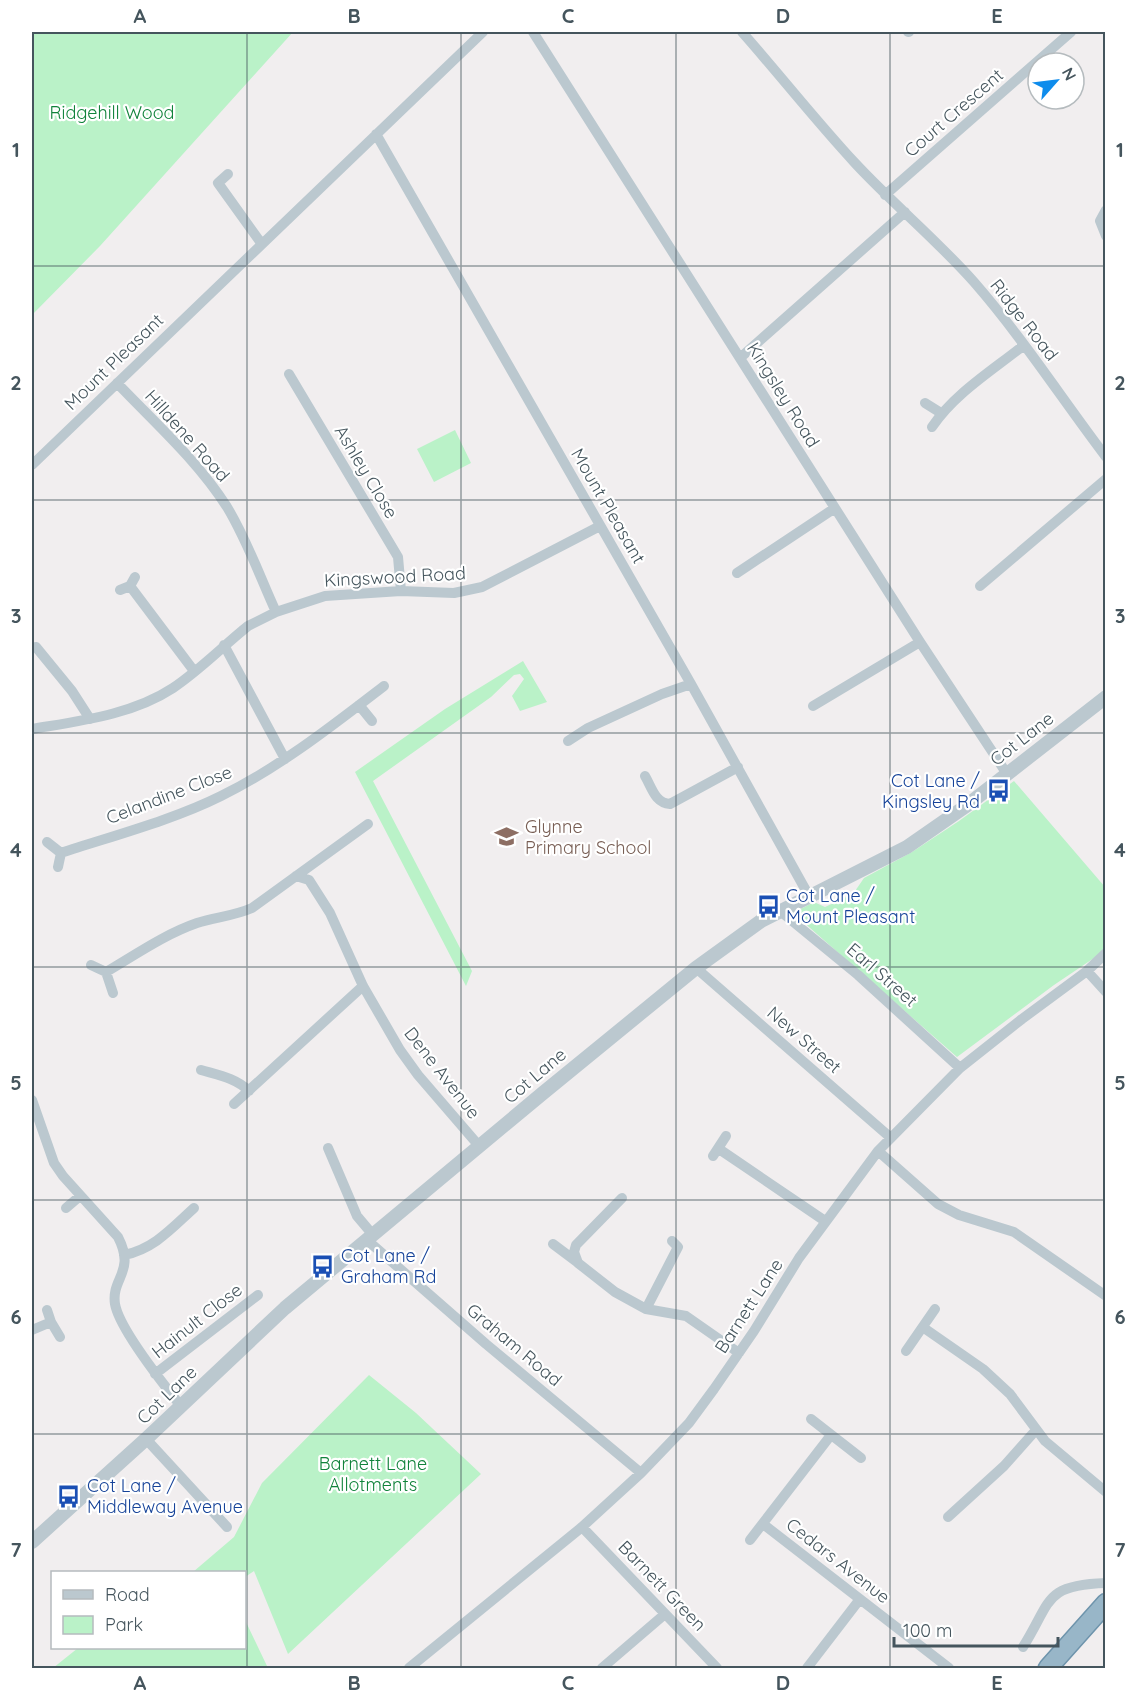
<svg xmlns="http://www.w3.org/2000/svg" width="1137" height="1700" font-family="Quicksand,sans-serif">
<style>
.green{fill:#baf2c8}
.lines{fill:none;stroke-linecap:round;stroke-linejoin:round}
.trunk-casing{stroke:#6e94ac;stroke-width:21}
.minor{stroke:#bbc8cf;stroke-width:10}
.tertiary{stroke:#bbc8cf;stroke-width:14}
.trunk{stroke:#98b6c8;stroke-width:18}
.grid{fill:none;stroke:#45555d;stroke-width:1.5;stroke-opacity:0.55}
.labels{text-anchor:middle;stroke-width:4.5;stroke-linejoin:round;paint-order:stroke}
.park-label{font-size:18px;fill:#11833b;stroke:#fff}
.street-label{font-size:18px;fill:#45555d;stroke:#fff}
.transit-label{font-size:18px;fill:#164399;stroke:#fff;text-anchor:start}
.education-label{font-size:18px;fill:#785e54;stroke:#fff;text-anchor:start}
.neatline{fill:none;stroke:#45555d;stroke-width:2}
.grid-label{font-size:20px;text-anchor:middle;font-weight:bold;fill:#45555d}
</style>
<rect width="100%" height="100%" fill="#f1eeef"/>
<path class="green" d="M32 32H293L100 246 32 315Z
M455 430 471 463 434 482 417 449Z
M523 661 547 702 520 711 512 696 524 679 520 674 514 675 491 697 373 781 472 971 466 986 355 772 445 709Z
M1014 781 1105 887V947L1097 956 1054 985 957 1057 793 913 814 902 825 907 853 894 864 878 912 852 959 821Z
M369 1375 416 1413 481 1474 288 1654 254 1571 245 1577 244 1572H193L234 1537 262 1483Z
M245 1620 267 1666 264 1668H53L78 1648H244Z"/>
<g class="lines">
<defs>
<path id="trunk" d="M1048 1668 1106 1603"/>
</defs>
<use href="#trunk" class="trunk-casing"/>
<path class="minor" d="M533 32 920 642 1007 774
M742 32C780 75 816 121 855 163 893 204 937 240 974 282 1022 337 1062 399 1106 457
M908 32H909
M376 134 691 684 809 896
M228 174 218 183 261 243
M885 195 1071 32
M1106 210 1100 221 1106 236
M740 358 905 212
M289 374 398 557 401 591
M117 383C155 423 197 460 227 507 247 540 260 577 276 612
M925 403 941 413
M932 427C955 393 993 370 1024 345
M32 465 483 32
M737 573 835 508
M130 586 194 671
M980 586 1106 479
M120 590 130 586 135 577
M224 645 285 759
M36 647 72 691 90 719
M359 705 372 721
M813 706 920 642
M32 729C79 721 132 715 173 688 200 670 223 646 248 626L276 612 325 596 401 591 454 593 482 587 600 526
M568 741 588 728 662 694 691 684
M645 776C652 788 655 803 670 804L738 767
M47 842 61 853C112 836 173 820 221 796 280 767 332 726 384 686
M58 867 61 853
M296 876 309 880 330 913 363 986 400 1050 418 1075 480 1147
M780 911 858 975 960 1068
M91 965 106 972C135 955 165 934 197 923 216 917 234 916 252 908L368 824
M696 968 891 1138
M1087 971 1106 992
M106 972 113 993
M201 1070C218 1075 236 1078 249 1091
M32 1100 54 1163 63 1176 118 1237C136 1272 111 1278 115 1304 119 1328 164 1385 180 1405
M234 1104 363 986
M328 1148 357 1216 373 1235
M719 1149 825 1221
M878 1151 938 1204 959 1215 1014 1232 1106 1296
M713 1156 726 1136
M622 1198 576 1245 574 1252 578 1263 615 1292 646 1309 686 1316 739 1353
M66 1208 80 1196
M367 1240 486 1344 641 1473
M553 1244 577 1262
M124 1255C154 1249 172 1228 194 1208
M646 1309 678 1247 672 1241
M47 1310 51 1322 60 1337
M924 1328 983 1369 1010 1394 1045 1441 1106 1492
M32 1330 51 1322
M906 1351 935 1309
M155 1374 258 1295
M811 1419 861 1458
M146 1439 227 1527
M948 1517 1004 1466 1036 1430
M763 1524 949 1668
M582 1527 717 1668
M750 1540 831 1435
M1023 1647C1052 1601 1043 1585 1106 1583
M409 1668 582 1527 641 1473 689 1423 714 1389 754 1331 799 1258 878 1151 960 1068 1022 1019 1087 971 1106 953
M602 1668 665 1614
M807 1668 860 1599"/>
<path class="tertiary" d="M32 1542 146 1439 285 1308 543 1093 696 968 761 921 907 847 966 806 1106 697"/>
<use href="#trunk" class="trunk"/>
</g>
<path class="grid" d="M247 32V1668M461 32V1668M676 32V1668M890 32V1668M32 266H1106M32 500H1106M32 733H1106M32 967H1106M32 1200H1106M32 1434H1106"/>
<defs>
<symbol id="bus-bare" viewBox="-9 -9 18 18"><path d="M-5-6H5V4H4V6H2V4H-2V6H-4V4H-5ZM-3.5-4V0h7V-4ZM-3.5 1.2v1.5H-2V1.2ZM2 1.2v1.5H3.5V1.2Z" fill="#1a4fb4" stroke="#fff" stroke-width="2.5" paint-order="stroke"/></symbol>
<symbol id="school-bare" viewBox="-9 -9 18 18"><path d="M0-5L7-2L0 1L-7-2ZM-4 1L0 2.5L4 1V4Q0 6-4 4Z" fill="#8d6e63" stroke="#fff" stroke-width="2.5" paint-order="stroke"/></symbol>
</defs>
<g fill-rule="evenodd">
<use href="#bus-bare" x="982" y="774" width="33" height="33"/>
<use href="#school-bare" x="490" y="820" width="33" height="33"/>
<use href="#bus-bare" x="752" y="890" width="33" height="33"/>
<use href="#bus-bare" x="306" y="1250" width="33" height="33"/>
<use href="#bus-bare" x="52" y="1480" width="33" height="33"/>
</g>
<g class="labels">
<g class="park-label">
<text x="112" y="119">Ridgehill Wood</text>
<text x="373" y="1470">Barnett Lane<tspan x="373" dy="21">Allotments</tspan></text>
</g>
<g class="street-label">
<text transform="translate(954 113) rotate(-41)" y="6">Court Crescent</text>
<text transform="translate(1024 320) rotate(52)" y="6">Ridge Road</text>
<text transform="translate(114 362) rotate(-44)" y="6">Mount Pleasant</text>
<text transform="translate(783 395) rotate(58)" y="6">Kingsley Road</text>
<text transform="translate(187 436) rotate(48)" y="6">Hilldene Road</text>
<text transform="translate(366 472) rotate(59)" y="6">Ashley Close</text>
<text transform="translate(608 506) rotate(60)" y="6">Mount Pleasant</text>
<text transform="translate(395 577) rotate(-3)" y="6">Kingswood Road</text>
<text transform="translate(1022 739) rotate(-38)" y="6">Cot Lane</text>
<text transform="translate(169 795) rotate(-21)" y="6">Celandine Close</text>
<text transform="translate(882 975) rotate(41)" y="6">Earl Street</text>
<text transform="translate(804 1040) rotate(41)" y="6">New Street</text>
<text transform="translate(442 1073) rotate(52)" y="6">Dene Avenue</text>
<text transform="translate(535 1076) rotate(-40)" y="6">Cot Lane</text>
<text transform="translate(749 1306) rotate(-57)" y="6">Barnett Lane</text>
<text transform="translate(197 1321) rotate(-38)" y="6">Hainult Close</text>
<text transform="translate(514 1345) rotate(40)" y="6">Graham Road</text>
<text transform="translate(167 1395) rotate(-44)" y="6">Cot Lane</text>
<text transform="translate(838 1561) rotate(38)" y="6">Cedars Avenue</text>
<text transform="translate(662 1586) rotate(46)" y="6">Barnett Green</text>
</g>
<g class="transit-label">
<text x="980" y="787" text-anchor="end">Cot Lane /<tspan x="980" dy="21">Kingsley Rd</tspan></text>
<text x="786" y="902">Cot Lane /<tspan x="786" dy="21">Mount Pleasant</tspan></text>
<text x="341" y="1262">Cot Lane /<tspan x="341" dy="21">Graham Rd</tspan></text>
<text x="87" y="1492">Cot Lane /<tspan x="87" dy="21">Middleway Avenue</tspan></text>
</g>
<g class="education-label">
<text x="525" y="833">Glynne<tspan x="525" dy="21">Primary School</tspan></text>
</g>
</g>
<rect width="1137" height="1700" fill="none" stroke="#ffffff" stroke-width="66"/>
<rect x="51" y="1571" width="195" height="78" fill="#ffffff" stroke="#b5bbbe" stroke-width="1.5"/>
<rect x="63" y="1590" width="30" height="9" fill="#bbc8cf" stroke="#b5bbbe" stroke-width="1.5"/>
<text x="105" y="1601" font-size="18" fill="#45555d">Road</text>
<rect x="63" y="1616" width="30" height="18" fill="#baf2c8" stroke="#b5bbbe" stroke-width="1.5"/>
<text x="105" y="1631" font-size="18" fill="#45555d">Park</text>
<g transform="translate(1056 81) rotate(62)"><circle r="28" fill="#ffffff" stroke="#b5bbbe" stroke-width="1.5"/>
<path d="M0-4.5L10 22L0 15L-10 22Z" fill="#0e8cec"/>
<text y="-9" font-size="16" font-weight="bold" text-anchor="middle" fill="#45555d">N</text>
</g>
<path d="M894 1637v9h164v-9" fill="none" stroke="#45555d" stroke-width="3"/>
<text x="903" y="1637" font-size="18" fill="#45555d" stroke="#ffffff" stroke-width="4.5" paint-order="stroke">100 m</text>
<rect x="33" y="33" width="1071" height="1634" class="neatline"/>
<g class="grid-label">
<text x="140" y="23">A</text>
<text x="354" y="23">B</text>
<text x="568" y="23">C</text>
<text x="783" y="23">D</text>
<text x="997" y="23">E</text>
<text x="16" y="157">1</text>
<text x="1120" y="157">1</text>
<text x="16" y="390">2</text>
<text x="1120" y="390">2</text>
<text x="16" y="623">3</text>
<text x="1120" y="623">3</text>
<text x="16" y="857">4</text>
<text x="1120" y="857">4</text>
<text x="16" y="1090">5</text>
<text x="1120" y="1090">5</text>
<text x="16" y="1324">6</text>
<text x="1120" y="1324">6</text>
<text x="16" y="1557">7</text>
<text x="1120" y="1557">7</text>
<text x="140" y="1690">A</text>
<text x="354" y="1690">B</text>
<text x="568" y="1690">C</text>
<text x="783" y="1690">D</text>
<text x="997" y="1690">E</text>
</g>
</svg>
